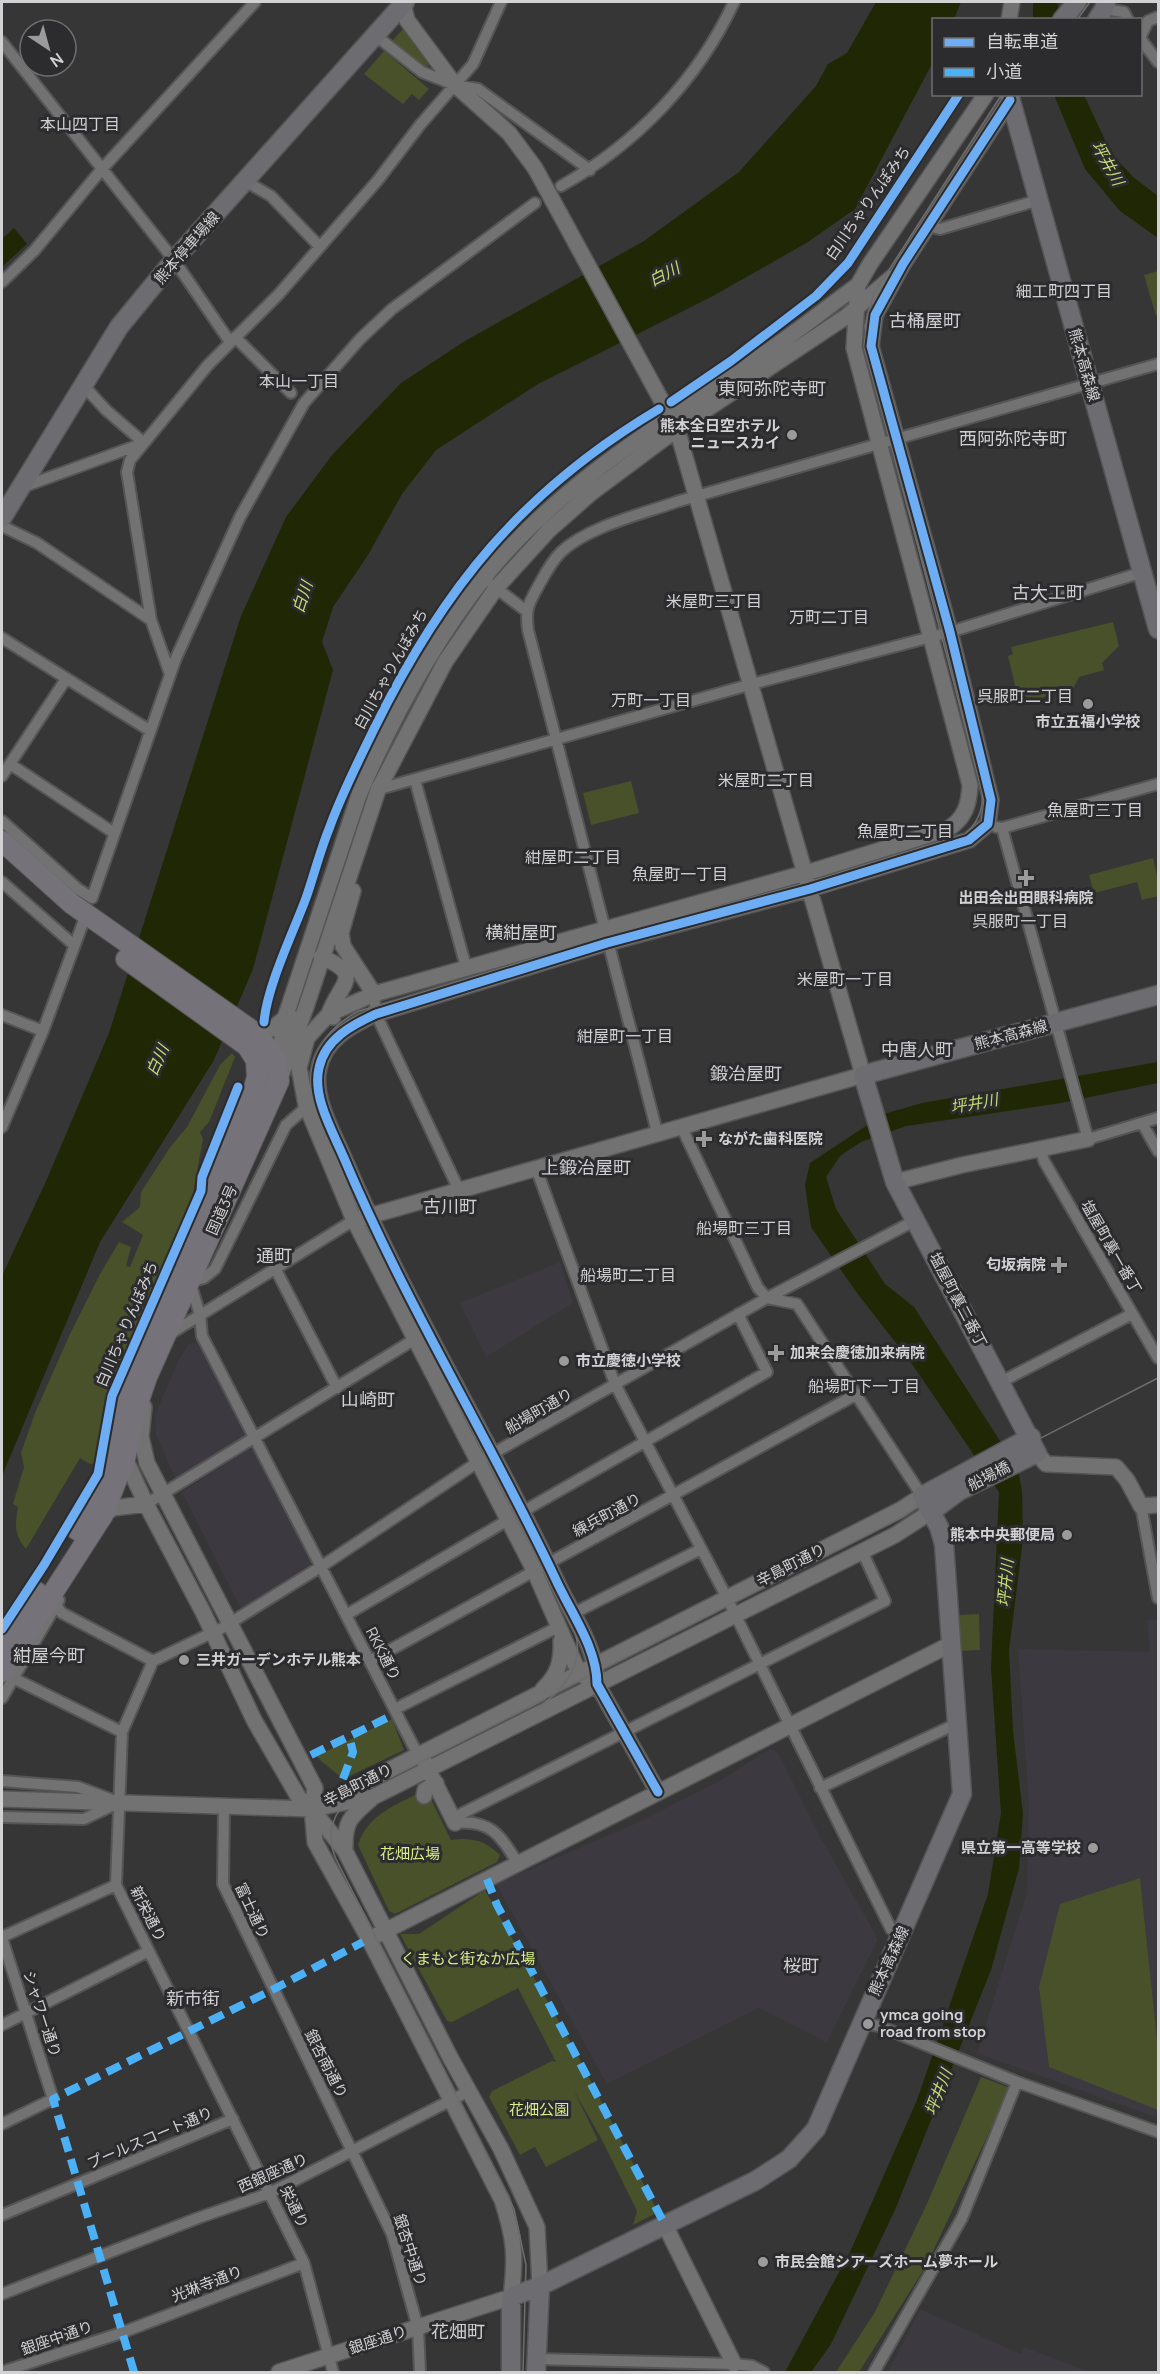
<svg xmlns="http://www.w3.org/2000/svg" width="1160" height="2374" font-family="Manrope,'Noto Sans JP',sans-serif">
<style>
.built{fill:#3c3940}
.green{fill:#485129}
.water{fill:#202705}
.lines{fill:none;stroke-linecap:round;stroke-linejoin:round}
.street-casing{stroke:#555;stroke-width:14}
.secondary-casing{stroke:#555;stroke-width:18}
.primary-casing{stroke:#555;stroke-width:21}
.highway-casing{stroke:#555;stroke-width:22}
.street{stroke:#727273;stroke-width:10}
.secondary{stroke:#727273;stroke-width:15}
.primary{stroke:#6d6c70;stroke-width:18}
.highway{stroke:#76727a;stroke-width:20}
.tram{stroke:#6d6d6e;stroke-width:1.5}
.quiet{stroke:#4cb0f7;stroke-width:8;stroke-dasharray:15 8;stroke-linecap:butt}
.cycleway-casing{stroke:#2c2b2d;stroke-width:13}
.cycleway{stroke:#6dadf4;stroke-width:9}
.poi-dot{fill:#9b9b9c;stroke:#2c2b2d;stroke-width:2}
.labels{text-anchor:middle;stroke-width:6;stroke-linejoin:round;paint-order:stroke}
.street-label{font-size:15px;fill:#d2d1d3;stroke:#2c2b2d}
.poi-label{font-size:15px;font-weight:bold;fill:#d2d1d3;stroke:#2c2b2d;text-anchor:start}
.park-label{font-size:15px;fill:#d8f086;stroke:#2c2b2d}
.neighbourhood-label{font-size:16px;fill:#d0cfd2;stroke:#2c2b2d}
.water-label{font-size:16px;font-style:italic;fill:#c4dc72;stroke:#2c2b2d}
.quarter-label{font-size:18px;fill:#d0cfd2;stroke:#2c2b2d}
</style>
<rect width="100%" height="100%" fill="#363636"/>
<path class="built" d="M560 1262 573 1303 486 1357 460 1303Z
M198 1343 246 1436 176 1480 156 1435 155 1415 179 1359 189 1344Z
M252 1447 312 1563 241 1609 182 1492Z
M1158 1619V2118L977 2053 1027 1892 1029 1803 1018 1649 1150 1652 1147 1620Z
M770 1749 778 1753 819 1835 878 1939 827 2042 759 2008 607 2084 496 1884 639 1822 721 1780Z
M920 2309 1021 2354 1024 2347 1090 2372H888Z"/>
<path class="green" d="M404 28 431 62 425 69 391 42Z
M384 51 429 89 419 100 412 94 403 104 364 74Z
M1158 271V315L1156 316 1144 275Z
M1113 622 1119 646 1102 663 1104 670 1079 677 1073 689 1033 700 1025 696 1018 698 1008 656 1013 654 1011 647Z
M631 781 639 813 591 825 583 793Z
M1153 858 1158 880V896L1142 900 1137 882 1094 893 1089 875Z
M232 1053 235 1057 209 1122 200 1132 203 1139 193 1193 107 1400 97 1463 90 1464 80 1458 26 1549C14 1535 15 1525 18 1507L13 1504 24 1467 21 1453 35 1413 69 1336 100 1274 119 1242 131 1247 126 1266 130 1267 143 1235 122 1222 140 1207 141 1192 171 1146 187 1127 220 1065Z
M979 1614 980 1650 960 1651 959 1615Z
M392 1719 404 1750 343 1779 320 1760 317 1756Z
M423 1791 428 1793 451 1840C473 1837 485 1841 500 1855L497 1862 395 1914 389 1911 358 1845C368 1814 396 1805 423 1791Z
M1140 1878 1158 2049V2110L1049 2067 1039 1987 1060 1904Z
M485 1890 575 2050 658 2212 633 2225 637 2211 601 2138 574 2091 598 2140 546 2167 535 2147 520 2155 489 2097 492 2091 552 2061 556 2062 518 1988 452 2022 447 2021 400 1934H419Z
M981 2077 1010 2088 926 2266 859 2372H836L875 2312 926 2206Z"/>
<path class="water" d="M876 2H961L954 19 934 20 933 62 855 209 808 242 713 296 538 384 436 450 402 494 368 555 333 607 322 642 333 670 253 969 214 1060 100 1242 2 1476V1276L47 1179 109 1033 241 616 286 517 332 455 401 383 465 341 644 241 739 172 816 86 828 64 847 53Z
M1033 2H1057L1061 19 1033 20Z
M1054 95H1084L1111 153 1133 177 1158 196V238L1120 211 1085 169Z
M14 228 27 244 2 267V239Z
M1158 1062V1083L1061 1103 906 1126 861 1142 840 1156 826 1177 836 1209 885 1284 914 1307 1018 1469 1022 1491 1023 1539 1009 1650 1013 1731 1023 1814 1019 1868 991 1970 895 2210 831 2344 811 2372H785L851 2250 917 2100 988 1894 1001 1813 991 1668 999 1492 910 1361 857 1293 811 1227 805 1185 810 1163 884 1114 922 1103Z"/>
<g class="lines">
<defs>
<path id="street" d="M1104 9 1124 12 1128 20
M375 35 422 72 455 85 478 89 590 170
M1140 38 1158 62
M1140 38 1148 21 1158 17
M2 42 174 260 230 342
M245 181 271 196 320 247
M561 186C636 144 698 80 734 2
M928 226 940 229 1039 200
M2 282 34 251 102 169 255 2
M235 337 291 393
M83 385 106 410 144 443
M20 488 144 443
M2 526 37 543 151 620
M492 585 525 610
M2 638 149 730
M170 674 151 620 127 472 130 460 208 365 279 294 378 180 420 125 473 64 501 2
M10 764 114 833
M2 776 66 679
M415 780 466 967
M376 790 752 684 950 632 1143 572
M2 821 78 889 92 898 176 658 240 517 304 403 360 339 392 309 535 203
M996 827 1002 828 1158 784
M1002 828 1088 1139 1158 1118
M2 882 74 945
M374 994 376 1014 459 1190
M2 1015 43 1031
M311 1103 286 1125 215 1269 204 1278 190 1282 200 1315 202 1336 418 1755
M1142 1123 1158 1151
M681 1126 758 1288 767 1298 797 1304 922 1496
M2 1127 43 1031 87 912
M657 1132 528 630C525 607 529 603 540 583 546 572 552 561 561 552 587 527 642 514 676 502L1158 364
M1041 1150 1044 1161 1158 1358
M536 1168 615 1384 727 1598 891 1929 901 1935
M275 1268 337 1388
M168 1335 354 1220
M1001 1382 1132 1314
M146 1504 420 1336
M1141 1506 1158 1598
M522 1512 767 1372 738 1314
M53 1602 62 1613 153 1661
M572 1614 701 1549
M346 1615 508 1520
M370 1661 857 1394
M13 1678 122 1732
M2 1698 59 1600
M395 1709 560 1626
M2 1781 78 1787 110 1799
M820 1788 958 1723
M224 1805 223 1884 392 2234 418 2328 420 2372
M2 1817 84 1819 116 1804
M453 1818 885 1601 862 1551
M455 1823C492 1819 501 1837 519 1865
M2 1937 116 1885
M2 1938 53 2099 2 2124
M861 2023 879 2026 1017 2082 1158 2132
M2 2025 149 1951
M2 2215 233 2119
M2 2294 198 2218 270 2193 469 2091
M536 2359 734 2364 752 2366 764 2372
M2 2372 121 2333 304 2263
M333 2372 304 2263 116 1885 122 1732 153 1661 222 1628 322 1566 478 1462 767 1298 916 1220
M874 2372 962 2218 1017 2082"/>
<path id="secondary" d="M1009 20 1012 2
M353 891 341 933 343 946 374 994
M321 957C366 975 339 984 329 1014L333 1017
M257 1034 272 1029 285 1018 359 795C392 718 432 644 483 579 553 489 666 420 759 357 793 335 825 309 858 285
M279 1081 306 1007 378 790 445 662 496 588 549 530 591 493 677 429 847 316 891 278
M257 1102 269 1077 290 1016
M895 1182 962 1165 1088 1139
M359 1219 863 1075 677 429 535 168 509 133 455 85 407 20 403 4
M144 1407 141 1437 147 1463 315 1788 312 1809 315 1842 369 1939 502 2200C515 2240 516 2256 511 2297L279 2372
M1037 1453 1046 1464 1116 1467 1127 1480 1141 1506 1158 1505
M123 1454 146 1504 203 1612 254 1720 299 1798 312 1809 345 1851 450 2057 501 2149 537 2227 540 2286
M103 1515 113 1508 146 1504
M597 1684 579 1673 534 1570 354 1220 306 1105 299 1068 307 1038 329 1014 374 994 816 870 948 829C965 818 969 805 970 785L854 348 858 285 870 264 986 94
M543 1689C558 1675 562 1661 561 1641
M424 1761 455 1823
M658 1792 597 1684C597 1648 571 1613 556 1580 489 1438 405 1303 344 1158 333 1132 312 1097 319 1068 325 1039 352 1025 376 1014L607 943 810 889 969 840 988 824 991 800 950 632 871 346 875 315 903 264 1010 100
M424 1796 425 1790 436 1783
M2 1799 312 1809 373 1797 895 1535 932 1511
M328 1801 900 1510 922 1496
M345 1851C344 1822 350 1817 371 1799
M377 1935 951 1644
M664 2223 734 2364"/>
<path id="primary" d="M1062 20 1077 2
M1097 20 1104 9 1106 2
M1009 94 1158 629
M2 518 119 327 174 260 405 2
M932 1511 959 1491 1037 1453 895 1182 863 1075 1158 995
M511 2372V2297L540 2286 755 2181 789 2159 816 2129 962 1794 944 1544 939 1527 922 1496 1031 1437
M536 2372 540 2286"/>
<path id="highway" d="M2 841 72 904 257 1034 275 1058 279 1081 147 1377 136 1409 125 1459 103 1515 2 1672
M77 1530 90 1510 107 1474 117 1437 121 1407 132 1372 198 1224 254 1088 257 1077 256 1060 247 1046 126 959
M2 1645 37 1592"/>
</defs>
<use href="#street" class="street-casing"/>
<use href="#secondary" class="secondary-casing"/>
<use href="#primary" class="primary-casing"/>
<use href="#highway" class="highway-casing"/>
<use href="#street" class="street"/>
<use href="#secondary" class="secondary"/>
<use href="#primary" class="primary"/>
<use href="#highway" class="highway"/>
<path class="tram" d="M1077 20 1090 2
M563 1689 900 1518 955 1482 1158 1378
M539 1707C564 1689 583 1667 576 1635L364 1218 316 1103C306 1064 322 1029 359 1011L950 844C972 834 985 814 982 790L871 368 865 326 874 293 1002 94
M523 2372 526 2265 514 2209 336 1859C325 1835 332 1811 354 1796L545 1699"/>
<path class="quiet" d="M311 1755 393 1715
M343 1779 353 1752 349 1736
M487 1879 497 1905 664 2223
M134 2372 53 2099 272 1990 363 1942"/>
<defs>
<path id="cycleway" d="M671 402 731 361 816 296 848 263 959 94
M264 1022C267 986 293 933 306 898 314 875 320 851 329 829 341 795 358 762 374 729 443 588 523 490 659 409
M2 1629 44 1565 98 1474 112 1396 201 1191 202 1177 238 1087
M658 1792 597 1684C597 1648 571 1613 556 1580 489 1438 405 1303 344 1158 333 1132 312 1097 319 1068 325 1039 352 1025 376 1014L607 943 810 889 969 840 988 824 991 800 950 632 871 346 875 315 903 264 1010 100"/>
</defs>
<use href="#cycleway" class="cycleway-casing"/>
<use href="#cycleway" class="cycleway"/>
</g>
<g class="poi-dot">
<circle cx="792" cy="435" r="6"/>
<circle cx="1088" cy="704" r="6"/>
<path d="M1023 869h6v6h6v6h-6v6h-6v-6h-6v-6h6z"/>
<path d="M701 1130h6v6h6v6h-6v6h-6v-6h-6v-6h6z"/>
<path d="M1056 1256h6v6h6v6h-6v6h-6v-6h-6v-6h6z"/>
<path d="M773 1344h6v6h6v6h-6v6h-6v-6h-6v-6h6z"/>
<circle cx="564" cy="1361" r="6"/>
<circle cx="1067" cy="1535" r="6"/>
<circle cx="184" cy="1660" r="6"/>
<circle cx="1093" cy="1848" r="6"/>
<circle cx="868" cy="2024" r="6"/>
<circle cx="763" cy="2262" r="6"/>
</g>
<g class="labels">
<g class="street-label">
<text transform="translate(868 203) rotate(-55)" y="5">白川ちゃりんぽみち</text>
<text transform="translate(187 248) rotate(-49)" y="5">熊本停車場線</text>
<text transform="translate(1084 365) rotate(74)" y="5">熊本高森線</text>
<text transform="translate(391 669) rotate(-61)" y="5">白川ちゃりんぽみち</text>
<text transform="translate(1011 1035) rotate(-15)" y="5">熊本高森線</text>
<text transform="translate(222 1210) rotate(-66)" y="5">国道3号</text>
<text transform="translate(1111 1247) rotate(60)" y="5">塩屋町裏一番丁</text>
<text transform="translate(958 1300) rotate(62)" y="5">塩屋町裏二番丁</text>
<text transform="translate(127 1324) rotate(-67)" y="5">白川ちゃりんぽみち</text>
<text transform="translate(539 1411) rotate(-30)" y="5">船場町通り</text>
<text transform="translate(989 1476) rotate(-27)" y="5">船場橋</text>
<text transform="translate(607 1515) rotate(-28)" y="5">練兵町通り</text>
<text transform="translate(791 1565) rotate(-27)" y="5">辛島町通り</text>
<text transform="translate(383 1654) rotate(63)" y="5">RKK通り</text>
<text transform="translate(358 1785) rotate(-27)" y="5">辛島町通り</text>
<text transform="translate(252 1911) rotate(65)" y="5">富士通り</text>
<text transform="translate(148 1914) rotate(63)" y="5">新栄通り</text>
<text transform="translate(889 1961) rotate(-65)" y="5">熊本高森線</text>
<text transform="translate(42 2014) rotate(72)" y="5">シャワー通り</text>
<text transform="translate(326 2064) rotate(63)" y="5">銀杏南通り</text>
<text transform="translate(150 2138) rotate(-23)" y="5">プールスコート通り</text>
<text transform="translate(273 2173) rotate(-24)" y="5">西銀座通り</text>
<text transform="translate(294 2207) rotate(64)" y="5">栄通り</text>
<text transform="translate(410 2250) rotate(72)" y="5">銀杏中通り</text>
<text transform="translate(207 2284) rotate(-21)" y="5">光琳寺通り</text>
<text transform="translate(57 2338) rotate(-19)" y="5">銀座中通り</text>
<text transform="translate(378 2340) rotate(-18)" y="5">銀座通り</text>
</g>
<g class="poi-label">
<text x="780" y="431" text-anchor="end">熊本全日空ホテル<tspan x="780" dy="17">ニュースカイ</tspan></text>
<text x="1088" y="727" text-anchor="middle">市立五福小学校</text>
<text x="1026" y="903" text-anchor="middle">出田会出田眼科病院</text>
<text x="718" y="1144">ながた歯科医院</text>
<text x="1046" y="1270" text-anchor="end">匂坂病院</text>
<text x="790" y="1358">加来会慶徳加来病院</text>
<text x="576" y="1366">市立慶徳小学校</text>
<text x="1055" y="1540" text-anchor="end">熊本中央郵便局</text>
<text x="196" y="1665">三井ガーデンホテル熊本</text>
<text x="1081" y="1853" text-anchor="end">県立第一高等学校</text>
<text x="880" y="2020">ymca going<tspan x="880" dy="17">road from stop</tspan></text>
<text x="775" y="2267">市民会館シアーズホーム夢ホール</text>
</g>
<g class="park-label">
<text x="410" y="1859">花畑広場</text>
<text x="468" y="1964">くまもと街なか広場</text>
<text x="539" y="2115">花畑公園</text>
</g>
<g class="neighbourhood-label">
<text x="80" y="130">本山四丁目</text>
<text x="1064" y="297">細工町四丁目</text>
<text x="299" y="387">本山一丁目</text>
<text x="714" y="607">米屋町三丁目</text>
<text x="829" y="623">万町二丁目</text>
<text x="1025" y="702">呉服町二丁目</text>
<text x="651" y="706">万町一丁目</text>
<text x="766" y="786">米屋町二丁目</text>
<text x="1095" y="816">魚屋町三丁目</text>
<text x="905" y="837">魚屋町二丁目</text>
<text x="573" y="863">紺屋町二丁目</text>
<text x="680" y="880">魚屋町一丁目</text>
<text x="1020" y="927">呉服町一丁目</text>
<text x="845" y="985">米屋町一丁目</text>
<text x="625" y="1042">紺屋町一丁目</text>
<text x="744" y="1234">船場町三丁目</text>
<text x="628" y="1281">船場町二丁目</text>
<text x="864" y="1392">船場町下一丁目</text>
</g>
<g class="water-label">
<text transform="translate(1108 163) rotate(61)" y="6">坪井川</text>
<text transform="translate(664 274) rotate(-27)" y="6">白川</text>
<text transform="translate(302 597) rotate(-72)" y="6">白川</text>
<text transform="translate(157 1060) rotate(-66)" y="6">白川</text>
<text transform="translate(974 1103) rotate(-10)" y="6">坪井川</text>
<text transform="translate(1005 1583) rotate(-85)" y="6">坪井川</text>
<text transform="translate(938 2092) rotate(-69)" y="6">坪井川</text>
</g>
<g class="quarter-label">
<text x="925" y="327">古桶屋町</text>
<text x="772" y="395">東阿弥陀寺町</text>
<text x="1013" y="445">西阿弥陀寺町</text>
<text x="1048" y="599">古大工町</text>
<text x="521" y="939">横紺屋町</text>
<text x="917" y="1056">中唐人町</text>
<text x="746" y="1080">鍛冶屋町</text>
<text x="586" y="1174">上鍛冶屋町</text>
<text x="450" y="1213">古川町</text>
<text x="274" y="1262">通町</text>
<text x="368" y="1406">山崎町</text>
<text x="49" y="1662">紺屋今町</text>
<text x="801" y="1972">桜町</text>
<text x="193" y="2005">新市街</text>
<text x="458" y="2338">花畑町</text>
</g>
</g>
<rect width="1160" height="2374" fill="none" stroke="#d2d1d3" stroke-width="6"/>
<rect x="932" y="18" width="210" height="78" fill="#2c2b2d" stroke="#6e6d6f" stroke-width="1.5"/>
<rect x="944" y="38" width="30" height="9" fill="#6dadf4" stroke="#6e6d6f" stroke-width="1.5"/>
<text x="986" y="48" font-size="18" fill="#d2d1d3">自転車道</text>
<rect x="944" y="68" width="30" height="9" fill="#4cb0f7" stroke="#6e6d6f" stroke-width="1.5"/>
<text x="986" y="78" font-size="18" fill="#d2d1d3">小道</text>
<g transform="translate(48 48) rotate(144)"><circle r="28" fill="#2c2b2d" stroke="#6e6d6f" stroke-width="1.5"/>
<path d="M0-4.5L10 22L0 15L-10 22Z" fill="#9b9b9c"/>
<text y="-9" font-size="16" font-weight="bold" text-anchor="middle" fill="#d2d1d3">N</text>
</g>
</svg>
